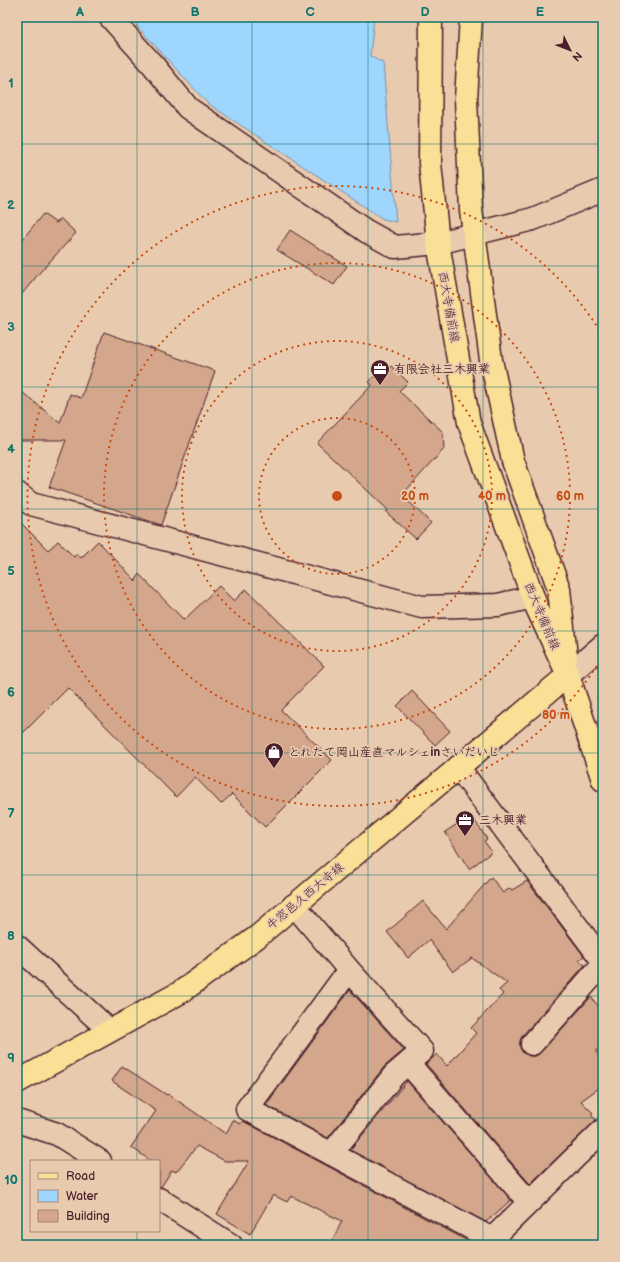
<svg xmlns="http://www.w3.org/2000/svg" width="620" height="1262" font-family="'Balsamiq Sans','Klee One',sans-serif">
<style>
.water{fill:#9ed6fd;stroke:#7c8da9}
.building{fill:#d4a68b;stroke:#4a1f2b}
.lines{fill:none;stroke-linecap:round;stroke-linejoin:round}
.minor-casing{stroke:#4a1f2b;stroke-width:25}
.major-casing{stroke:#4a1f2b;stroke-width:25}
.minor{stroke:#e8cbaf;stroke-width:22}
.major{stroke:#fadf96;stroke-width:22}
.grid{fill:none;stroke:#0f766e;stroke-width:1;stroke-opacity:0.55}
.ring{fill:none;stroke:#c84d12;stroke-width:2;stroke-dasharray:2 4}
.labels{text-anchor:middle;stroke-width:3.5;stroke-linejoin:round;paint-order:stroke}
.street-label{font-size:12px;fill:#4a1f2b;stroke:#e8cbaf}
.poi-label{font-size:12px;font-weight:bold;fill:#4a1f2b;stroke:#e8cbaf;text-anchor:start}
.centre{fill:#c84d12;stroke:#e8cbaf;stroke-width:2}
.ring-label{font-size:12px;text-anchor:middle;font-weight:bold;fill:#c84d12;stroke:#e8cbaf;stroke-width:3.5;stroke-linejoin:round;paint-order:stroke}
.neatline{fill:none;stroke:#0f766e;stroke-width:1.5}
.grid-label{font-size:13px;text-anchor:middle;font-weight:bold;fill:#0f766e}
</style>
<rect width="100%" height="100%" fill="#e8cbaf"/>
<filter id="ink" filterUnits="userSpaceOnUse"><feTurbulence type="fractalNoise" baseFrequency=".025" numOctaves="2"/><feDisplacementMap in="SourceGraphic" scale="8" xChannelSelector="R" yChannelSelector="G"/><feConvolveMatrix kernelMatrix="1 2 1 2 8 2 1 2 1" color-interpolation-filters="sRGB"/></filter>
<g filter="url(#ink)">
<path class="water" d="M129 17H374L370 56 383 63 396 222 383 219 207 103Z"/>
<path class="building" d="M43 214 56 223 61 219 76 233 41 271 17 300V246Z
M290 230 347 266 334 285 277 250Z
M104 332 215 371 161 525 49 487 66 440H17V388L60 423 70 394 81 398Z
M391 366 408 382 399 391 443 432 444 449 402 495 431 523 416 539 386 512 388 510 317 443 372 385 369 382 383 367 387 371Z
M17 519 48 550 58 541 74 557 77 554 81 558 98 541 136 581 139 574 184 620 219 586 234 601 246 589 324 666 281 710 332 760 265 827 232 794 221 804 195 777 176 797 68 688 17 739Z
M412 691 450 731 435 745 397 706Z
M471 815 487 839 484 841 492 852 469 869 445 832Z
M491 877 503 893 510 888 512 890 527 881 584 956 579 960 585 965 522 1036 520 1041V1048L523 1053 530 1056H536L541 1052 591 997 603 1012V1043L596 1052 603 1062V1085L581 1101 593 1113 591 1115 596 1120 530 1184 426 1064 437 1054 447 1066 476 1033 471 1028 503 994 499 990 507 983 472 958 453 972 429 940 408 958 387 932 423 901 446 929Z
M350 990 404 1050 384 1067 328 1138 266 1105Z
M122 1066 167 1095 168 1094 226 1134 233 1120 240 1124 243 1121 466 1240 460 1245H330L342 1221 291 1196 287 1202 273 1195 250 1234 217 1214 249 1161H225L197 1146 176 1172 172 1170 161 1187H159V1161H151L131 1147 156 1111 112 1081Z
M407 1081 511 1200 486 1222 350 1150Z"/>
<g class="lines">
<defs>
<path id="minor" d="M110 17 153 65 188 108 366 231 395 247 438 243 533 219 603 190
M17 493 31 504 422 607 498 605 533 597
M568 675 603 645
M458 767 603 961
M294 905 349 970 247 1109 492 1239 603 1130
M17 946 109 1030
M532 1044 603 964
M408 1063 529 1202
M17 1121 57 1134 100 1161
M331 1154 394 1075 422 1051 349 970
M159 1199 231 1245"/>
<path id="major" d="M431 17 430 163 438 243 469 423 537 608 568 675 603 780
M471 17 466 99 471 210 491 360 513 461 559 589 566 657
M17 1082 181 992 257 937 568 675"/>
</defs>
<use href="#minor" class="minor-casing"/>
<use href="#major" class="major-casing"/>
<use href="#minor" class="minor"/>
<use href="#major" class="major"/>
</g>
</g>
<path class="grid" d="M137 17V1161M252 17V1245M368 17V1245M483 17V1245M17 144H603M17 266H603M17 387H603M17 509H603M17 631H603M17 753H603M17 875H603M17 996H603M17 1118H603M137 1231V1245"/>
<g class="ring">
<circle cx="337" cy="496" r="78"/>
<circle cx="337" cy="496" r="155"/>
<circle cx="337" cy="496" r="233"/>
<path d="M603 656A310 310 0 1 1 603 336"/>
</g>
<defs>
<symbol id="office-pin" viewBox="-11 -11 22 30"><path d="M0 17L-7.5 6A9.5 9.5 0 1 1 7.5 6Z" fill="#4a1f2b" stroke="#e8cbaf"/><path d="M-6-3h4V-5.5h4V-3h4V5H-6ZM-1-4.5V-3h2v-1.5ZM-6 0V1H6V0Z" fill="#fff"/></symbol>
<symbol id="shop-pin" viewBox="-11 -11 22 30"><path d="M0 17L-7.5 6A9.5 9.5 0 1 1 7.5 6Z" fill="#4a1f2b" stroke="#e8cbaf"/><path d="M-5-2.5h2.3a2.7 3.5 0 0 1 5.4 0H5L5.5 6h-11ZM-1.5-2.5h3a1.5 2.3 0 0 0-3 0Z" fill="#fff"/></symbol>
</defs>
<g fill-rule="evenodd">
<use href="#office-pin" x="369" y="358" width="22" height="30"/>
<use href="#shop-pin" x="263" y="741" width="22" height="30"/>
<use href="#office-pin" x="454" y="809" width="22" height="30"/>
</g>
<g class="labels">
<g class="street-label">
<text transform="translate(449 307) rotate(80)" y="4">西大寺備前線</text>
<text transform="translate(542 616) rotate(67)" y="4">西大寺備前線</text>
<text transform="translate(305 896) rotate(-40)" y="4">牛窓邑久西大寺線</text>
</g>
<g class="poi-label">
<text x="394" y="373">有限会社三木興業</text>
<text x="288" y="756">とれたて岡山産直マルシェinさいだいじ</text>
<text x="479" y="824">三木興業</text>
</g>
</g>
<circle cx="337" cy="496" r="6" class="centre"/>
<g class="ring-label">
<text x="415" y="500">20 m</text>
<text x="492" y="500">40 m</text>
<text x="570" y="500">60 m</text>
<text x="556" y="719">80 m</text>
</g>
<rect width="620" height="1262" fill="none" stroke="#e8cbaf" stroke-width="44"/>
<rect x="30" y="1160" width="130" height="72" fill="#e8cbaf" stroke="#a9867a"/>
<rect x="38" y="1173" width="20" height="6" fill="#fadf96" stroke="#a9867a"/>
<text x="66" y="1180" font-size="12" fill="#4a1f2b">Road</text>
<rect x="38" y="1190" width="20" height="12" fill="#9ed6fd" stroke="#a9867a"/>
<text x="66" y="1200" font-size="12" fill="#4a1f2b">Water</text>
<rect x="38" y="1210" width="20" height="12" fill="#d4a68b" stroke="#a9867a"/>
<text x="66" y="1220" font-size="12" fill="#4a1f2b">Building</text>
<g transform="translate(570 50) rotate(133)" stroke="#e8cbaf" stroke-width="3" paint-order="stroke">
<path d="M0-3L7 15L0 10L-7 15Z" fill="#4a1f2b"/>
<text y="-6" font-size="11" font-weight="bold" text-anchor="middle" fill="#4a1f2b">N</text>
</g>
<rect x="22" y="22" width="576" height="1218" class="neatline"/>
<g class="grid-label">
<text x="80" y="16">A</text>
<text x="195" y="16">B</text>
<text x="310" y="16">C</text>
<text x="425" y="16">D</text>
<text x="540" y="16">E</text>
<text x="11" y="87">1</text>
<text x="11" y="209">2</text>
<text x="11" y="331">3</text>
<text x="11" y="453">4</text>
<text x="11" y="575">5</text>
<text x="11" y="696">6</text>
<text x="11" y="818">7</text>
<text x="11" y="940">8</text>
<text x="11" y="1062">9</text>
<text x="11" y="1184">10</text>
</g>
</svg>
